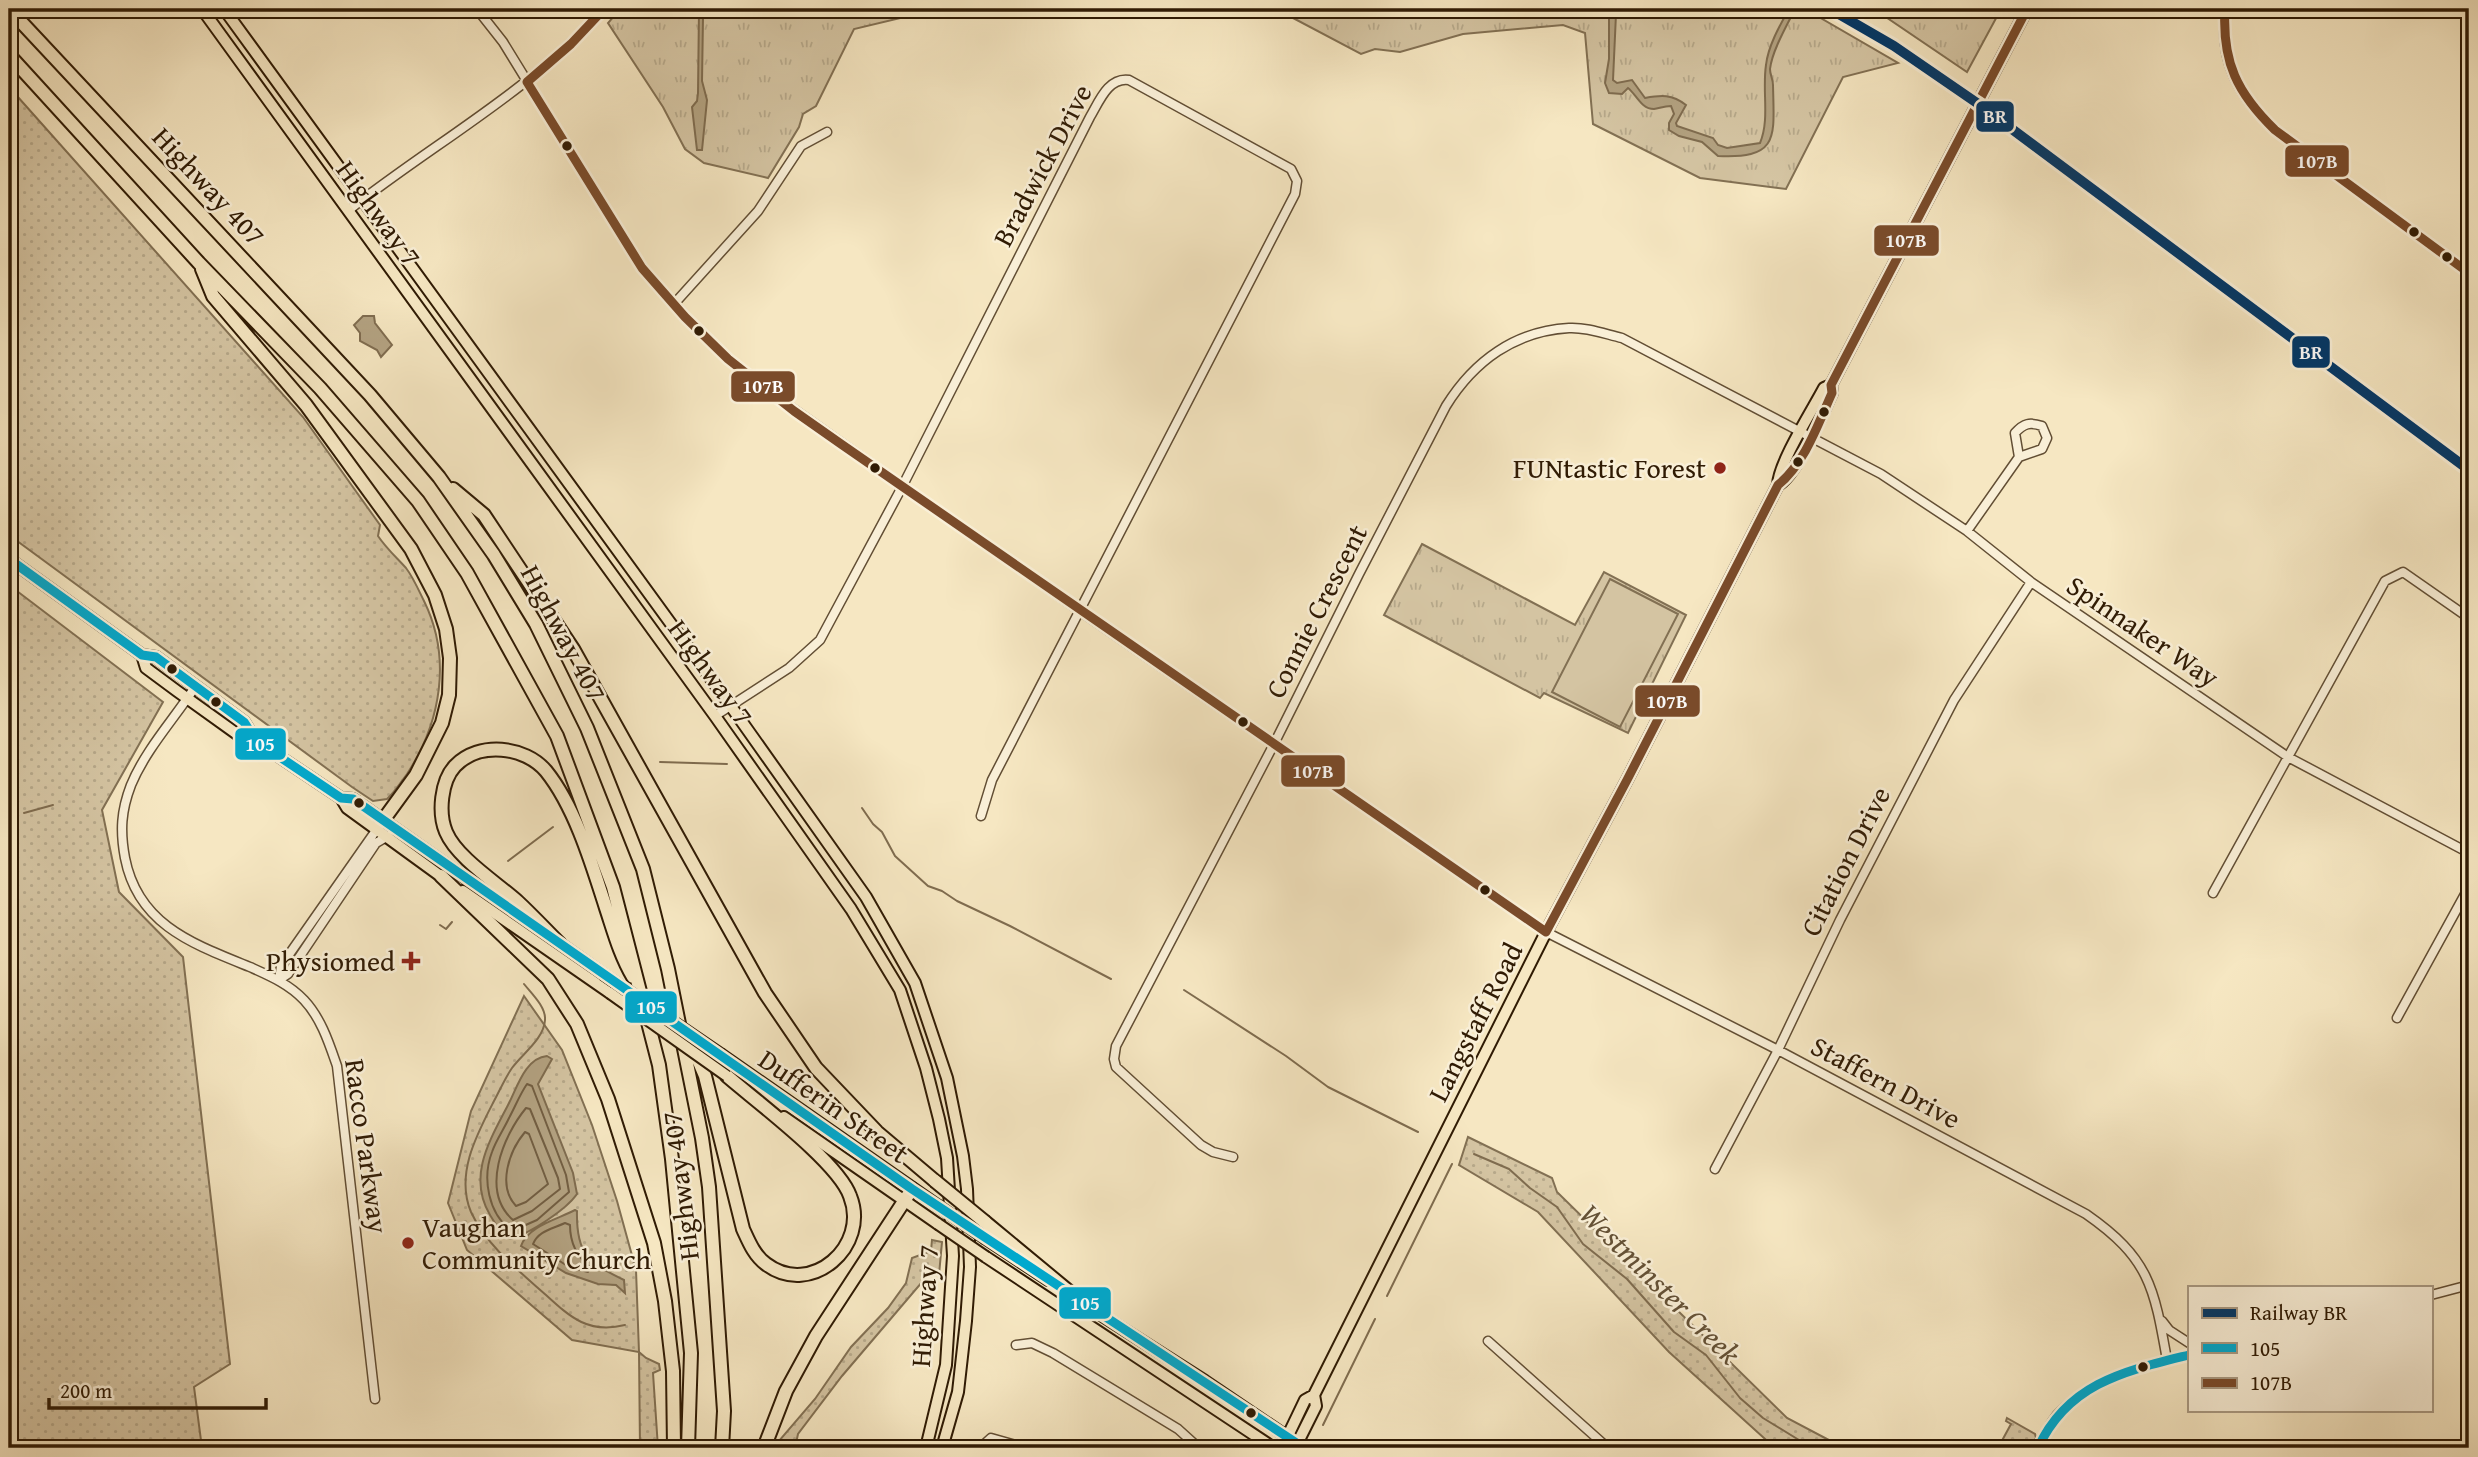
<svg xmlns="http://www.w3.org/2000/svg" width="2478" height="1457" font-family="'Gentium Book Plus',serif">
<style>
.grass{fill:url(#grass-dots);stroke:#827053;stroke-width:2}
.park{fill:url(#park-tufts);stroke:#827053;stroke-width:2}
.garden{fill:#d4c4a2;stroke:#827053;stroke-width:2}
.water{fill:#b3a281;stroke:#7f6c4f;stroke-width:2}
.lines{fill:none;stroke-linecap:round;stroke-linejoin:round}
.shore{stroke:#725e42;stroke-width:2}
.stream{stroke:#7f6c4f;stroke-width:2}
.minor-casing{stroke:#624e34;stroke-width:11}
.major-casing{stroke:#301b04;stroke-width:14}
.highway-casing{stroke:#301b04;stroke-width:16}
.minor{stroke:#f9efd7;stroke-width:8}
.major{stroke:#f6e7c2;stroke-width:10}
.highway{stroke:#f6e7c2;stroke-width:12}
.major-bridge-casing{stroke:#301b04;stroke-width:14;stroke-linecap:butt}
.highway-bridge-casing{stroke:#301b04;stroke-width:16;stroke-linecap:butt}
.major-bridge{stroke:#f6e7c2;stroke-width:10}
.highway-bridge{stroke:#f6e7c2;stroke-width:12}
.bus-1-casing{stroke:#f9efd7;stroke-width:14}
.bus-2-casing{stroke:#f9efd7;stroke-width:14}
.bus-1{stroke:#00a9ce;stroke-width:9}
.bus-2{stroke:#7a4b2a;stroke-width:9}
.rail-1-casing{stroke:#f9efd7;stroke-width:16}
.rail-1{stroke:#003768;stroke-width:10}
.bus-dot{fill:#301b04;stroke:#f9efd7;stroke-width:2.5}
.poi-dot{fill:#8f2418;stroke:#f9efd7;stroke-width:2.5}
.labels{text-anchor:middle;stroke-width:5;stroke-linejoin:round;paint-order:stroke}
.street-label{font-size:28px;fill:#301b04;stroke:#f9efd7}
.poi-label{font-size:28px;fill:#301b04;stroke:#f9efd7;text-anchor:end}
.water-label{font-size:30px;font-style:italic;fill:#645136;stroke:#f9efd7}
.line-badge{stroke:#f9efd7;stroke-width:2.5}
.badge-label{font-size:19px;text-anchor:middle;font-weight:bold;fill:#fff}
</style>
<defs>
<pattern id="grass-dots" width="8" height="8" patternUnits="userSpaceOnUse" patternTransform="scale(1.75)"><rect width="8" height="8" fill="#d4c4a2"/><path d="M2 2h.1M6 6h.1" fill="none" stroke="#b6a88a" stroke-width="1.8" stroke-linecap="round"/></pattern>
<pattern id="park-tufts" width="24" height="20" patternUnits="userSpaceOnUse" patternTransform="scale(1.75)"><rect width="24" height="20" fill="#d4c4a2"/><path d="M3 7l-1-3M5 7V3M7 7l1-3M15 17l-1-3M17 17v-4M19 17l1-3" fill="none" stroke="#b6a88a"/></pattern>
</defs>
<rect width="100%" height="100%" fill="#f6e7c2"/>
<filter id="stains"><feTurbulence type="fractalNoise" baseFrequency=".00286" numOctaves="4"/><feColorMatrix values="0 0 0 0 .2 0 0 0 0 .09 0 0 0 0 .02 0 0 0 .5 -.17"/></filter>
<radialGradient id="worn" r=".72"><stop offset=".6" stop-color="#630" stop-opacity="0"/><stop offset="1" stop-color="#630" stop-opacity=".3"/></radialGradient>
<path class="grass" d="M9 87 303 417 380 525 378 536C386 548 396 557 406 568 413 577 419 591 424 601 452 658 441 722 407 774 401 782 395 792 387 799L373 801 352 787 9 535Z
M9 585 163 702 102 810 119 892 183 957 230 1364 194 1387 202 1448H9Z
M524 996 562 1050 592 1125 617 1201 636 1270 639 1352 646 1358 659 1364 660 1370 653 1373 658 1448H640L639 1352 572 1340 467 1250 448 1203 471 1111Z
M1468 1137 1552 1178 1557 1192 1787 1418 1844 1448H1775L1669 1352 1538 1212 1459 1165Z
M932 1240 942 1242 939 1275H928L842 1376 798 1434 795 1448H778V1442L815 1399 851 1347 888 1308 906 1283 912 1258 931 1251Z
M2007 1418 2035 1434 2036 1438 2031 1448H1998L2011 1424 2006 1421Z"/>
<path class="park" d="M620 9H938L854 29 816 106 803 114 799 127 768 178 704 163 685 149 663 107 608 23Z
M1276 9H1805L1898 63 1843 77 1786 189 1700 178 1593 124 1585 33 1563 25 1463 34 1400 52 1375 49 1361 54Z
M1874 9H2001L1967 72Z
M1422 544 1575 625 1604 572 1686 615 1628 733 1544 693 1540 698 1384 615Z"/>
<path class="garden" d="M1610 579 1678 614 1620 727 1552 692Z"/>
<path class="water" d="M699 9C712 9 731 14 742 9L739 15 706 11 703 18 702 81 707 100 702 150H697L692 107 697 101 698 93Z
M1611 9H1618L1616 14 1613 80 1617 83 1632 80 1645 98C1661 95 1672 94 1686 105L1676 123 1677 126 1713 138 1718 145 1727 148 1760 143C1770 119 1762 91 1766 65 1768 46 1780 25 1789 9H1795C1787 25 1772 51 1770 69 1770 75 1773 79 1773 85 1774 137 1780 159 1718 156L1702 142 1679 136 1669 130V123L1674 114 1671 106C1664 106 1660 108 1654 109 1641 109 1636 94 1628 88L1622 94 1609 93 1605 83 1609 59V15Z
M363 316H374L375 323 392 345 381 357 377 350 360 341V333L354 325Z
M547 1056 552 1059 538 1084 573 1173 577 1194C566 1210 530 1233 511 1239 501 1234 496 1225 490 1215 467 1176 490 1140 508 1105 517 1088 525 1058 547 1056Z
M575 1210 577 1211C576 1253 587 1262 624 1280L625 1293 616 1285 598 1284 566 1273 521 1246C528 1226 558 1219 575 1210Z"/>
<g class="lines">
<path class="shore" d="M527 1084 532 1086 566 1175 569 1192 537 1220 512 1231C488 1214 482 1178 492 1152 496 1140 504 1129 509 1118 515 1107 520 1094 527 1084Z
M526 1108 530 1109 558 1178 560 1189 532 1211 513 1220C480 1191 503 1136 526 1108Z
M525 1132 529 1134 548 1184 526 1202 516 1206C497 1186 509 1151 525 1132Z
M565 1223 570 1225C570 1242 576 1256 590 1267L588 1272 569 1267 533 1244C538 1231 552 1229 565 1223Z"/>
<path class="stream" d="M660 762 727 764
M862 808 873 824 882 832 895 856 928 886 942 891 957 901 1010 926 1111 979
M24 813 53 805
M508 861 553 827
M440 925 446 929 452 922
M524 984C532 994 546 1007 545 1020 544 1039 522 1054 512 1068 505 1078 500 1090 494 1101 477 1134 455 1174 471 1212 486 1245 519 1271 546 1295 571 1318 589 1334 625 1325
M1184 990 1286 1056 1328 1087 1418 1132
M1474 1154 1509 1169 1530 1188 1557 1207 1583 1244 1627 1279 1674 1332 1706 1355 1740 1398 1763 1418 1812 1448
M1387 1296 1452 1164
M1323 1425 1375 1319"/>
<defs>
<path id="minor" d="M477 9 503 42 642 268 698 330 728 359 768 391 1080 611 1546 932 1778 1050 2086 1214C2149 1258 2154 1286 2167 1360
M2225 9C2219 60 2237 96 2275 130L2469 273
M349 210C434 143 531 91 604 9
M674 304 758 211 801 146 827 132
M1967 531 2019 457 2042 449 2047 438 2042 426C2030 422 2024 423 2015 433L2019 457
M195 687C174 719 146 749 131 785 121 811 120 831 125 858 138 925 193 944 250 967 270 976 289 984 304 1000 321 1018 329 1043 337 1066L375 1399
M715 716 789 668 820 640 902 487 1090 117C1099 102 1108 77 1129 80L1291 169 1297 181 1295 194 992 780 981 816
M2213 893 2385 581 2403 572 2469 618
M279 980 281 966 384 819
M279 980 288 974 376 843 388 836
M2397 1018 2469 887
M1233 1157 1213 1152 1201 1145 1116 1067 1114 1059 1116 1046 1274 744 1359 574 1446 406C1474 361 1515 331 1569 328 1587 327 1605 334 1622 338L1881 474 1967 531 2031 582 2288 757 2469 853
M1715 1169 1778 1050 1840 920 1954 700 2031 582
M2431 1295 2469 1285
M2162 1321 2169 1330 2189 1343
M1488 1341 1608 1448
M1016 1345 1032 1343 1053 1353 1178 1429 1199 1448
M980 1448 991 1438 1026 1448
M2038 1448C2043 1437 2049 1425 2057 1415 2091 1378 2143 1367 2189 1355"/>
<path id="major" d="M202 9 715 716 851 909 900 990 926 1068 939 1119 947 1158 953 1256 946 1365 926 1448
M224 9 730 705 866 897 915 983 947 1078 963 1156 967 1189 970 1267 966 1321 958 1392 942 1448
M1778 485C1797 475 1822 414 1832 393L1831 385
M9 559 142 655 156 657 244 722 256 741
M142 655 146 668 177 691 237 734 256 741 341 798 347 808 446 880
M341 798 353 799 541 931
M463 891 610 993
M555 940 603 974
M722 1055 937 1205
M784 1117 938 1224
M986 1239 1048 1280
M986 1257 1274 1448
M1079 1301 1205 1381 1304 1448
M1282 1448 1305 1400 1314 1395 1546 932 1627 780 1778 485C1778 464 1813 409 1824 388L1831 385 2027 9
M1295 1448 1316 1406 1314 1395"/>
<path id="highway" d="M9 9 370 395 439 477 494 555 536 624 587 728 643 869 668 969 702 1138 709 1187 724 1411 722 1448
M9 55 199 263 320 388 418 501 467 573 557 736 613 887 659 1065 672 1159 691 1353 688 1448
M202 269 213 296 306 405 411 549 435 595 446 629 450 658 449 695 442 723 416 775 384 819
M453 489 484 515 573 649 765 993 816 1068 877 1132 935 1181
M441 876 548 979 577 1024 608 1099 654 1243 665 1301 673 1371 674 1448
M560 944C546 930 532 915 518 902 497 883 457 858 446 832 438 813 441 781 455 766 479 741 525 746 546 771 575 807 592 864 606 908 614 932 620 955 633 977
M693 1048 705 1076 743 1229C749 1242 754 1255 766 1264 811 1298 870 1246 850 1196 838 1162 757 1102 727 1076
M985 1222 1084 1304
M764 1448 786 1391 816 1336 912 1189"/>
</defs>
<use href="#minor" class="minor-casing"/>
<use href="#major" class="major-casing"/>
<use href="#highway" class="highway-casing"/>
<use href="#minor" class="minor"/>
<use href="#major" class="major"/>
<use href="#highway" class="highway"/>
<defs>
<path id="major-bridge" d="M603 974 722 1055
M610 993 727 1076
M937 1205 986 1239
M938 1224 986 1257"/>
<path id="highway-bridge" d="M935 1181 985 1222"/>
</defs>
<use href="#major-bridge" class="major-bridge-casing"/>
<use href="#highway-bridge" class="highway-bridge-casing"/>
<use href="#major-bridge" class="major-bridge"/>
<use href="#highway-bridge" class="highway-bridge"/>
<defs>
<path id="bus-1" d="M9 559 142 655 156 657 244 722 256 741 341 798 353 799 912 1189 1304 1448
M2038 1448C2068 1383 2125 1371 2189 1355"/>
<path id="bus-2" d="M2225 9C2222 62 2237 93 2275 130L2469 273
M527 82 642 268 685 317 728 359 794 411 841 444 1546 932
M527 82 571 44 604 9
M1546 932 1627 780 1778 485C1805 463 1818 424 1832 393L1831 385 2027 9"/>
</defs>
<use href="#bus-1" class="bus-1-casing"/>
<use href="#bus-2" class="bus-2-casing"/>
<use href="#bus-1" class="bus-1"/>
<use href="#bus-2" class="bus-2"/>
<defs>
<path id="rail-1" d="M1830 9 1894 46 1977 103 2469 470"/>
</defs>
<use href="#rail-1" class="rail-1-casing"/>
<use href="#rail-1" class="rail-1"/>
</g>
<g class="bus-dot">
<circle cx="567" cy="146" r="6"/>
<circle cx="2414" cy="232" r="6"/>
<circle cx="2447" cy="257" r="6"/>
<circle cx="699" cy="331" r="6"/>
<circle cx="1824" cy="412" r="6"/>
<circle cx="1798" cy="462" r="6"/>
<circle cx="875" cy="468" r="6"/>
<circle cx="172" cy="669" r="6"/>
<circle cx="216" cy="702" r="6"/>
<circle cx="1243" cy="722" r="6"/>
<circle cx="359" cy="803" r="6"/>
<circle cx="1485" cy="890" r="6"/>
<circle cx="2143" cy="1367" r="6"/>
<circle cx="1251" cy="1413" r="6"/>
</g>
<g class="poi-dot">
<circle cx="1720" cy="468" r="7"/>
<path d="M407.5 950.5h7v7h7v7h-7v7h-7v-7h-7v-7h7z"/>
<circle cx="408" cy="1243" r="7"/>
</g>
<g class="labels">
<g class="street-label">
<text transform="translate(1042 165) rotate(-62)" y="10">Bradwick Drive</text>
<text transform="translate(209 186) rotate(47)" y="10">Highway 407</text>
<text transform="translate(379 213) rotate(54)" y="10">Highway 7</text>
<text transform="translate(1316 611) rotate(-63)" y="10">Connie Crescent</text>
<text transform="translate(2143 631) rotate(34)" y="10">Spinnaker Way</text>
<text transform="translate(564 633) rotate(62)" y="10">Highway 407</text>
<text transform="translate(711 672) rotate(54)" y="10">Highway 7</text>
<text transform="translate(1845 861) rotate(-63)" y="10">Citation Drive</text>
<text transform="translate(1475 1022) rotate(-63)" y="10">Langstaff Road</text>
<text transform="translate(1886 1082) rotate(28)" y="10">Staffern Drive</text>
<text transform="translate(834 1106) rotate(35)" y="10">Dufferin Street</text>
<text transform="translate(367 1146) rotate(82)" y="10">Racco Parkway</text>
<text transform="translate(680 1186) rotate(-97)" y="10">Highway 407</text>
<text transform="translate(924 1306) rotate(-86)" y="10">Highway 7</text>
</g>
<g class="poi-label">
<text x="1706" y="478">FUNtastic Forest</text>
<text x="395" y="971">Physiomed</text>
<text x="422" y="1237" text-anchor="start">Vaughan<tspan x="422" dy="32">Community Church</tspan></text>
</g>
<g class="water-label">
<text transform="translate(1660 1284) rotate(45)" y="10">Westminster Creek</text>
</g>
</g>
<g class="line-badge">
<rect x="1975" y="100" width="40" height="33" rx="7" fill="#003768"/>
<rect x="2284" y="144" width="66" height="34" rx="7" fill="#7a4b2a"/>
<rect x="1873" y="224" width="67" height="33" rx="7" fill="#7a4b2a"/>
<rect x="2291" y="335" width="40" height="34" rx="7" fill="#003768"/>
<rect x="730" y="370" width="66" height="33" rx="7" fill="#7a4b2a"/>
<rect x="1634" y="684" width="67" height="34" rx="7" fill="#7a4b2a"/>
<rect x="234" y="727" width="53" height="34" rx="7" fill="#00a9ce"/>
<rect x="1280" y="754" width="66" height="34" rx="7" fill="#7a4b2a"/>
<rect x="624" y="990" width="54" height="34" rx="7" fill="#00a9ce"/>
<rect x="1058" y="1286" width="54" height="34" rx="7" fill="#00a9ce"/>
</g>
<g class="badge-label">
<text x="1995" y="123">BR</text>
<text x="2317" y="168">107B</text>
<text x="1906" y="247">107B</text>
<text x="2311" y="359">BR</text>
<text x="763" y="393">107B</text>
<text x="1667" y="708">107B</text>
<text x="260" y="751">105</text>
<text x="1313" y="778">107B</text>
<text x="651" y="1014">105</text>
<text x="1085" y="1310">105</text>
</g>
<rect width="2478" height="1457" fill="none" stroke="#f6e7c2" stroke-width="35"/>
<rect x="10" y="10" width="2457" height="1436" fill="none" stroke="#301b04" stroke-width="3.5"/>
<rect x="18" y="18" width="2443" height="1422" fill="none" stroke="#301b04" stroke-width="2"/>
<rect x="2188" y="1286" width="245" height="126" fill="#f9efd7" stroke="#a99a83" stroke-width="2"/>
<rect x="2202" y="1308" width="35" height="10" fill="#003768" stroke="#a99a83" stroke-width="2"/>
<text x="2250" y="1320" font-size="21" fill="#301b04">Railway BR</text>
<rect x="2202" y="1343" width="35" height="10" fill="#00a9ce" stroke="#a99a83" stroke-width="2"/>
<text x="2250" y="1356" font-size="21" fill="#301b04">105</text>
<rect x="2202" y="1378" width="35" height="10" fill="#7a4b2a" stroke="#a99a83" stroke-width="2"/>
<text x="2250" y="1390" font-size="21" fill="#301b04">107B</text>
<path d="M49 1398v10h217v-10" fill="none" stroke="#301b04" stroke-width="3.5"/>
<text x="60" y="1398" font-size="21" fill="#301b04" stroke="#f9efd7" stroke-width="5" paint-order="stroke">200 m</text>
<rect width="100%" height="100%" filter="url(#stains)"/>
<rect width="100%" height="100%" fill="url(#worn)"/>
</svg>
